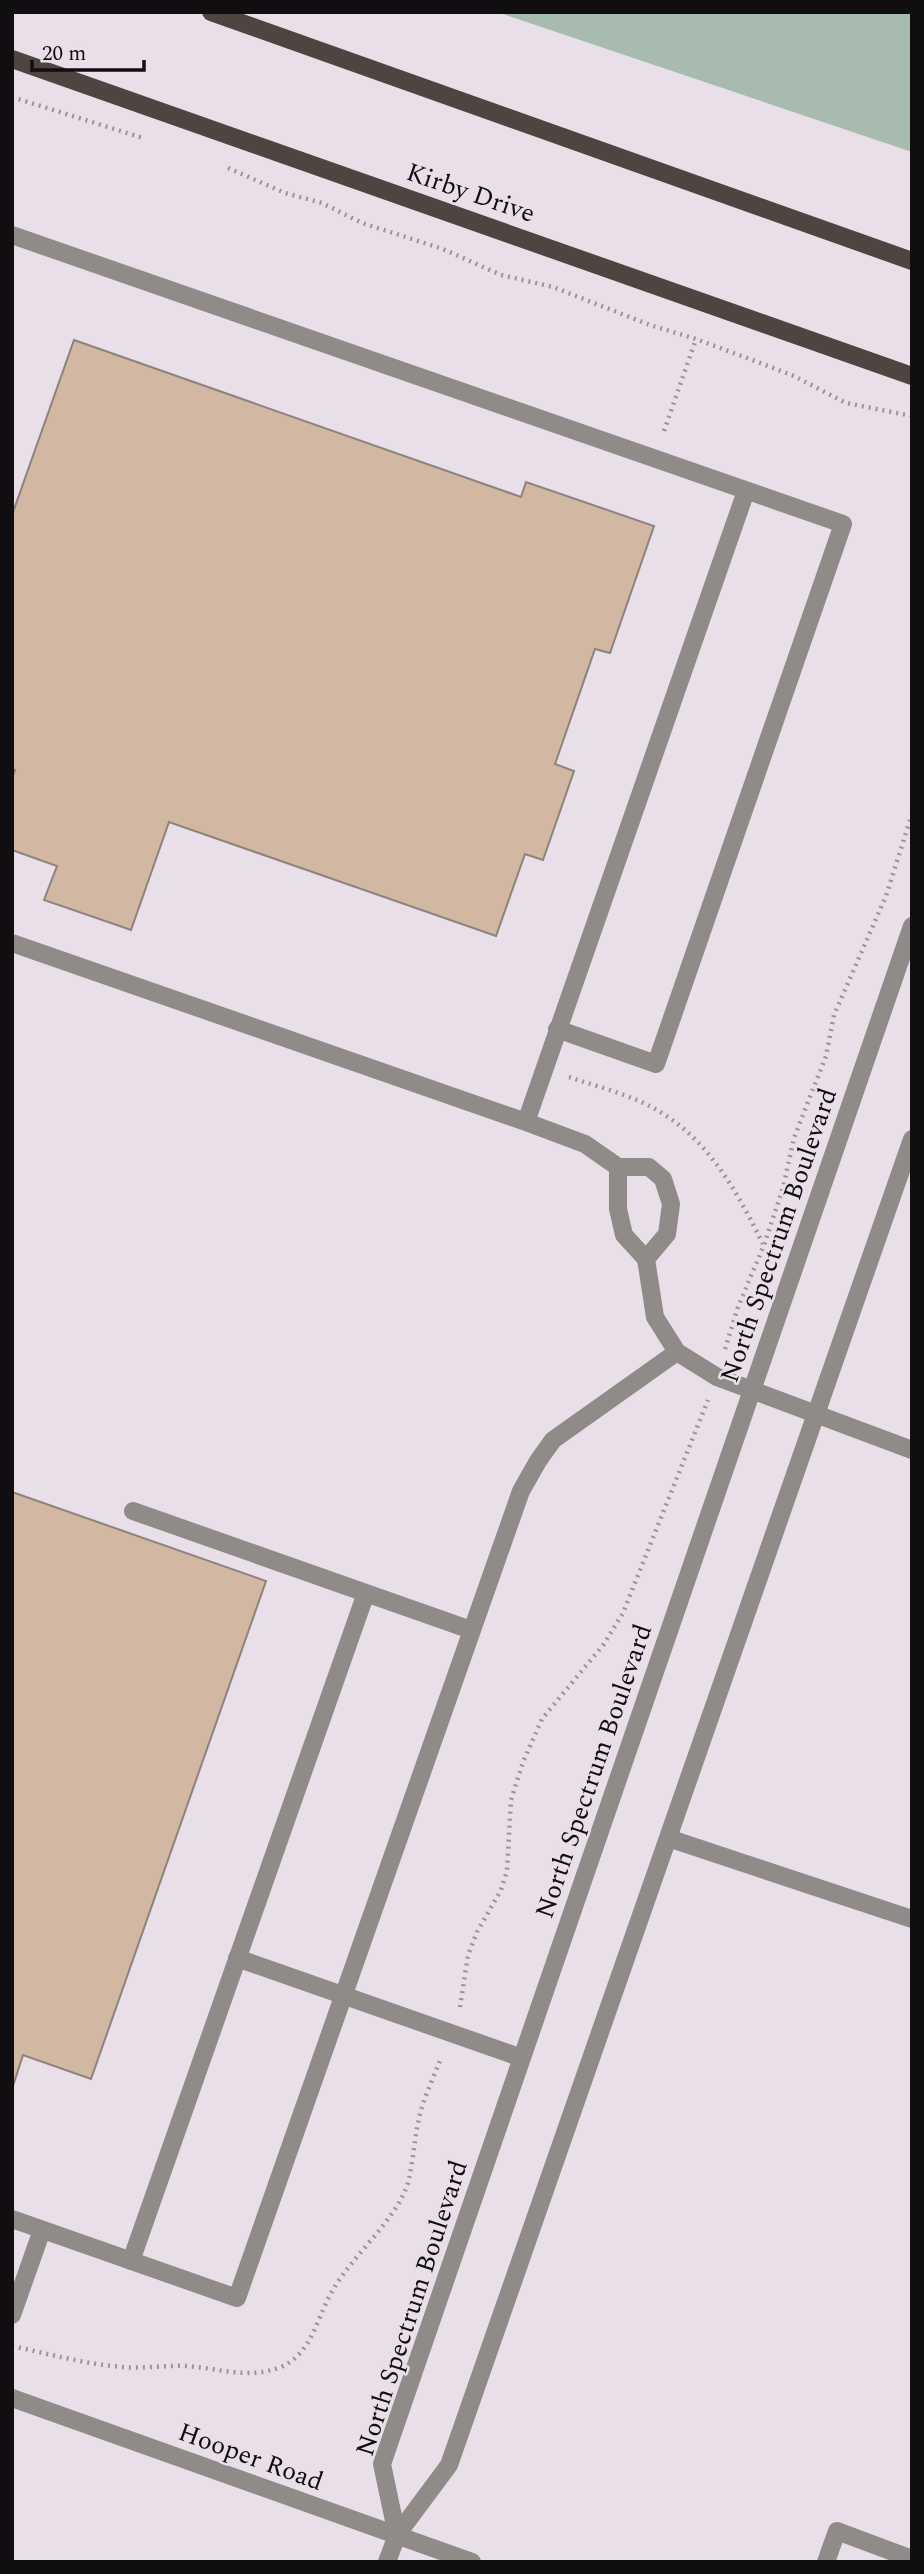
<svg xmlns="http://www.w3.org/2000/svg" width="924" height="2574" font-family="Spectral,serif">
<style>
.green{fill:#a7bcae}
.building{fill:#d2b7a2;stroke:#8c837c;stroke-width:2}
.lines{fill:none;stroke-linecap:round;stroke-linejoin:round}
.path{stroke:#9b939a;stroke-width:4.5;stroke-dasharray:2 5;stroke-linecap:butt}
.minor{stroke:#8f8b88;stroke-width:18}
.major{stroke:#4c4540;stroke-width:18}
.labels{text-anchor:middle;stroke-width:5;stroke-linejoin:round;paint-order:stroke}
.street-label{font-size:26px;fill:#110e11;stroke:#e9dfe8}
</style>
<rect width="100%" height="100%" fill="#e9dfe8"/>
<path class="green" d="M497 12H912V152Z"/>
<path class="building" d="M74 340 521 497 526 482 654 526 610 653 595 649 555 764 574 771 543 860 525 854 496 936 169 822 131 930 44 900 57 866 12 850V778L15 770 12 769V515Z
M12 1492 266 1581 91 2079 23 2055 13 2086Z"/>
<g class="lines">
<path class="path" d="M12 97 143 138
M228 168 285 193 322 203 362 223 443 249 501 275 553 287 650 325 696 339 763 364 794 376 846 403 912 416
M664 431 696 339
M569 1077C601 1088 637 1096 665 1115 712 1145 739 1196 763 1244
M725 1349 738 1307 764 1245 783 1188 794 1138 826 1056 834 1015 886 896 912 814
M460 2007 468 1955 477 1932 501 1890 507 1871 511 1800 523 1762 542 1719 604 1644 623 1613 708 1400
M12 2346C49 2354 85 2364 122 2367 143 2369 165 2365 186 2366 218 2368 248 2380 281 2367 310 2354 315 2325 328 2299 347 2260 388 2229 405 2191 412 2176 414 2142 418 2123 422 2101 433 2079 441 2058"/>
<path class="minor" d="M12 235 843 524 656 1064 557 1029
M12 943 526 1122 585 1144 618 1167
M526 1122 746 491
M646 1259 667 1234 671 1204 663 1179 649 1167H618V1209L624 1235 646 1259 655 1317 677 1352 717 1377 912 1450
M133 1511 471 1630
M668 1838 912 1919
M237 1958 522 2058
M12 2219 237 2298 521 1491 538 1461 553 1440 677 1352
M131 2261 366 1593
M12 2315 42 2230
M12 2398 472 2562
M397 2535 382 2464 912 926
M387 2562 397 2535 449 2465 912 1139
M826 2562 837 2531 912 2559"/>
<path class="major" d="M211 12 912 261
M12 59 912 376"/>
</g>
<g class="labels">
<g class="street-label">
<text transform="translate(471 192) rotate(19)" y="9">Kirby Drive</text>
<text transform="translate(778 1235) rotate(-71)" y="9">North Spectrum Boulevard</text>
<text transform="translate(593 1771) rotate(-71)" y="9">North Spectrum Boulevard</text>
<text transform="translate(411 2308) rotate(-72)" y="9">North Spectrum Boulevard</text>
<text transform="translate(251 2456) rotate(20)" y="9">Hooper Road</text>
</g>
</g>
<rect width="924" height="2574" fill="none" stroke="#110e11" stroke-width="28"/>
<path d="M32 60v10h112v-10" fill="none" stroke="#110e11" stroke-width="3.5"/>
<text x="42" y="60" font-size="21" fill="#110e11" stroke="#e9dfe8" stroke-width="5" paint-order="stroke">20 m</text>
</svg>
